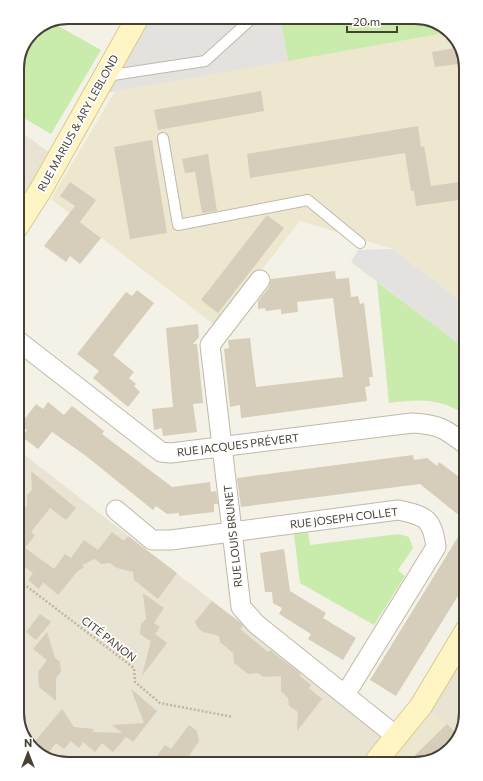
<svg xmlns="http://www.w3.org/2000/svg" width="483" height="781" font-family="Commissioner,sans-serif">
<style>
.residential{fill:#e8e3d3}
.education{fill:#eee7cf}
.green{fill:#c9ebac}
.parking{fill:#e4e2de}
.building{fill:#d6cdba}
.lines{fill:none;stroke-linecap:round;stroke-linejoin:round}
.lane-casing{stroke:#c0b9a8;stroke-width:12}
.street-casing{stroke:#c0b9a8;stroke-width:21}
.secondary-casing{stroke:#d7ca93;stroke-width:24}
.path{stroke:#c2b798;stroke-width:2.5;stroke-dasharray:2 2;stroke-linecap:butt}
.lane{stroke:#fff;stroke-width:10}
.street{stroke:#fff;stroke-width:19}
.secondary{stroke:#fff5c4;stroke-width:22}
.labels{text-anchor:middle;stroke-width:3.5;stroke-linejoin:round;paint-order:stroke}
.street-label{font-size:11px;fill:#474135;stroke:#fff}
.rim{fill:none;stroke:#474135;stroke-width:2}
</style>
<rect width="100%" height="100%" fill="#f4f1e6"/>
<path class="residential" d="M17 129 58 159 17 227Z
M17 449 392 741 466 631V714L458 741 438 759 64 764 40 756 22 736 17 713Z"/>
<path class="education" d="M448 31 461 45 466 68V305L393 249 300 221 217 327 51 199 117 88Z
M421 706 447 724 459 736 458 741 438 759 377 760Z"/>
<path class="green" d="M280 17H419L444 26 449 32 288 61Z
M53 23 101 50 51 134 17 114V64L32 32Z
M377 282 466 349V415C439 398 420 399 389 403Z
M308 533 310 545 398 534 409 537 413 548 398 570 405 576 374 625 300 583 294 534Z"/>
<path class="parking" d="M138 17H280L288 61 94 95Z
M393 249 466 305V349L351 262 358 250Z"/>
<path class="building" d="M461 47 465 63 435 67 432 52Z
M261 91 264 111 158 130 154 110Z
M418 126 421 147 424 146 431 186 466 181V199L416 206 414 191H411L405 153 250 178 247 154Z
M152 140 167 233 130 239 114 147Z
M208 154 217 211 202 213 195 172 185 173 182 159Z
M70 182 96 200 80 222 101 238 80 264 70 256 66 262 44 246 75 206 60 196Z
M267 215 284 228 218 313 201 300Z
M335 271 336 279 349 278 351 297 358 296 360 304 364 303 373 377H369L370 386 365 387 367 401 241 418 240 405 230 407 224 349 229 348 228 340 250 338 256 387 343 377 333 298 297 302 298 312 281 314V309L266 311 265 308 258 309V301L269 287 271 279Z
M137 290 154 303 113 355 134 372 129 378 136 384 134 386 140 392 128 407 93 378 99 371 77 354 126 292 132 296Z
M198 324 199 337 193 344H197L203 403 193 404 197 432 163 436 162 428 154 430 152 409 173 407 166 328Z
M48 402 64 415 72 406 104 431 102 434 172 487 210 482 211 492 216 491 218 504H214V512L179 516V513L167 514 156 506 153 510 86 456 52 432 38 449 22 437 27 430 20 425 36 404 43 409Z
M413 455 414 460 427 458 437 466 439 462 466 482V521L420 484 241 507 237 478Z
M31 471 76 508 66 520 50 508 31 532 35 535 25 548 54 569 65 554 71 558 84 540 98 550 112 532 124 541 128 536 177 573 158 599 134 580 133 572 117 568 110 563 101 564 95 559 82 565 84 567 77 572 58 595 43 582 39 589 28 580 33 573 17 561V521L21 524 22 522V511L27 506V495L32 490Z
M466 524V583L396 696 370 680Z
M284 549 290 591 326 613 323 618 356 638 343 660 308 639 311 634 279 614 282 608 273 603 272 592H265L260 553Z
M143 593 164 608 154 623 160 627 155 634 167 643 142 676 151 640 150 641 140 634 141 624 146 619Z
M212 601 241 623 243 626 240 629 268 652 270 650 301 674 299 675 311 685 309 688 322 699 297 731 298 712 289 706 288 698 281 691V676L263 677 258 673 248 674 234 663 233 653 220 642 219 636 203 632 198 628 195 622Z
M40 614 51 622 36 640 26 632Z
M47 632 55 658 60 662 61 672 56 678V701L39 687 38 672 47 660 33 649Z
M131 689 157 711 133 742 126 737 113 752 102 743 95 752 83 742 79 748 71 741 64 749 56 743 45 757 40 756 31 746 62 709 74 727 94 729 92 732H93L122 733 112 725 144 723Z
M447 724 459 736 458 741 438 759H411Z
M189 725 197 731 199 741 186 760 188 762 152 763 165 745 171 749Z"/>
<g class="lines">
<defs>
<path id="lane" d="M106 76 205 61 248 22
M163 138 178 225 308 200 360 243"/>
<path id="street" d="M260 280 210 345 241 607 256 624 396 736
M17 340 161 452 171 453 412 423C438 424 446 429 466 445
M116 510 152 540H171L398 510C426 516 432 518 436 547L345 695"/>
<path id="secondary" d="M17 227 40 191 138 17
M377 760 421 706 466 631"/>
</defs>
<use href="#lane" class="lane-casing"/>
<use href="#street" class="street-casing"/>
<use href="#secondary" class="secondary-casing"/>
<path class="path" d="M17 579 134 668 135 682 160 703 233 717"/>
<use href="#lane" class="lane"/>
<use href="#street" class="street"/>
<use href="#secondary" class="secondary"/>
</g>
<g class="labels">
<g class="street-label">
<text transform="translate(78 123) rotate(-61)" y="4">RUE MARIUS &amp; ARY LEBLOND</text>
<text transform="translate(238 445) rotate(-7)" y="4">RUE JACQUES PRÉVERT</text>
<text transform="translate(344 518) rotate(-7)" y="4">RUE JOSEPH COLLET</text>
<text transform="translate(233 536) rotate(-96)" y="4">RUE LOUIS BRUNET</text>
<text transform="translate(109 639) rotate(38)" y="4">CITÉ PANON</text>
</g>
</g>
<path d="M0 0H483V781H0ZM68 24H415A44 44 0 0 1 459 68V713A44 44 0 0 1 415 757H68A44 44 0 0 1 24 713V68A44 44 0 0 1 68 24Z" fill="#fff" fill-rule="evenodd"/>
<path class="rim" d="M68 24H415A44 44 0 0 1 459 68V713A44 44 0 0 1 415 757H68A44 44 0 0 1 24 713V68A44 44 0 0 1 68 24Z"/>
<g transform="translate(28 753)" stroke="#ffffff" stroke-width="3" paint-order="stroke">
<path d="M0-3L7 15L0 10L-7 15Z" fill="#474135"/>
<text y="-6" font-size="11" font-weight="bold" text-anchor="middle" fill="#474135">N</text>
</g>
<path d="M347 26v6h50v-6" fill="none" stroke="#474135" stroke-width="2"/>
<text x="353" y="26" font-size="12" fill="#474135" stroke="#ffffff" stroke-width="3" paint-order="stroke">20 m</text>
</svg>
